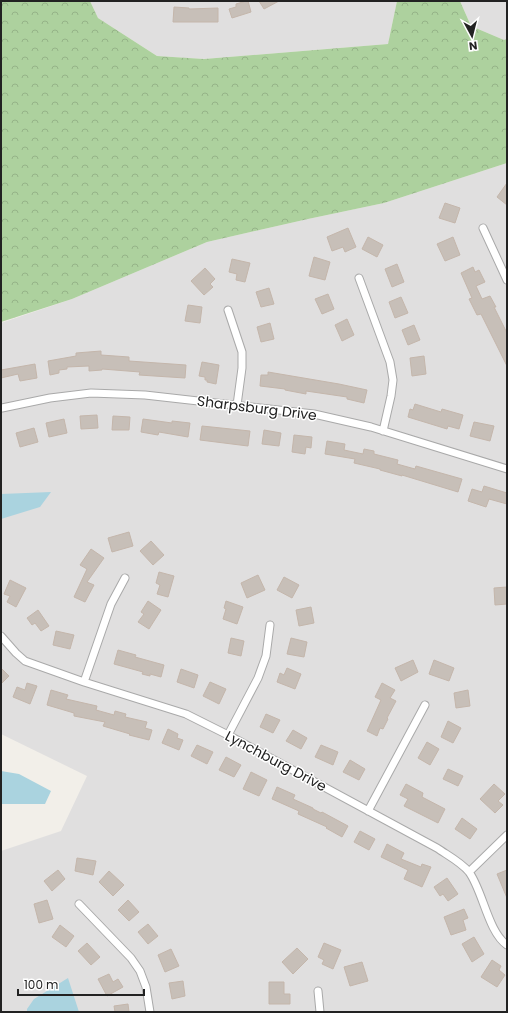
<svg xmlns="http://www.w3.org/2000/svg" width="508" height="1013" font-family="Poppins,sans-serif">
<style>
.residential{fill:#e0dfdf}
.forest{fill:url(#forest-crowns)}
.water{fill:#aad3df}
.building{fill:#c7bfb8;stroke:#c4b6ab}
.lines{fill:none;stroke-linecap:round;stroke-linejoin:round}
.street-casing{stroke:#a9a9a9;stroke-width:9}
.street{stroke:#fff;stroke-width:7}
.labels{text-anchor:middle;stroke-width:3;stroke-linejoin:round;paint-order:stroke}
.street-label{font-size:14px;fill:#222;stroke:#fff}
</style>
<defs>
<pattern id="forest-crowns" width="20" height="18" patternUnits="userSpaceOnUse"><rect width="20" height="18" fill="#add19e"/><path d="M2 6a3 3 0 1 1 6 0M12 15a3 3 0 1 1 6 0" fill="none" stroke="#95b388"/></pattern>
</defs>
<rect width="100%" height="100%" fill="#f2efe9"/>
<path class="residential" d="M90 1H397L388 44 204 59 157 56 98 18Z
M460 1H507V39L504 40 471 26Z
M507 163V1012H1V851L61 831 87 776 1 734V323L72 299 207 242 308 219 384 203Z"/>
<path class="forest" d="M1 1H90L98 18 157 56 204 59 388 44 397 1H460L471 26 504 40 507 39V163L384 203 308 219 207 242 72 299 1 322Z"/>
<path class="water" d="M51 492 40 507 1 519V494Z
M1 771 19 774 51 791 45 804H1Z
M68 978 79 1012H27V1009L34 999Z"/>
<path class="building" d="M246 1H248L251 12 232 18 229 9 236 7V4Z
M259 1H279L264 9Z
M174 7 189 8V9L218 8V22H173Z
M507 183V205L497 197Z
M445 203 460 208 455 223 439 218Z
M348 228 356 247 345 252 343 247 332 251 327 237Z
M368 237 383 245 377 257 362 249Z
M453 237 460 255 445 261 437 244Z
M314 257 330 262 325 280 309 276Z
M232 259 250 263 245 282 236 280 237 274 229 272Z
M397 264 404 282 392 287 385 269Z
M473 267 475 272 479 270 485 282 476 286 482 299 490 296 496 307H494L507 333V366L481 314 477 315 469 299 472 298 461 273Z
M205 268 215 279 210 284 213 287 204 295 191 281Z
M269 288 274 304 261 307 256 292Z
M328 294 334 309 322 314 315 299Z
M401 297 408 313 395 318 389 302Z
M188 305 202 307 200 323 185 321Z
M347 319 354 335 342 341 335 325Z
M270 323 274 339 261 342 257 327Z
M414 325 420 340 408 345 402 330Z
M101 351V355L129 357V361L186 365 185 378 139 375 140 372 102 369V370L89 371V366L67 367V369L59 370V373L50 375 48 361 76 356V353Z
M424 356 426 374 412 376 410 358Z
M202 362 219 365 216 384 207 382V380H205V377L199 376Z
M35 364 37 378 20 381 18 374 1 378V370Z
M268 372 339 384 367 390 364 403 347 399V397L306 391V394L285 390V389L260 386 261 375H268Z
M415 404 441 412 442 409 463 415 459 429 448 426 447 429 408 417 410 409 413 410Z
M97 415 98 428 81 429 80 416Z
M113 416 130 417 129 430H112Z
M64 419 67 433 49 437 46 423Z
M143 419 172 423V421L190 423 188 437 159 432 158 435 141 432Z
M474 422 494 426 490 441 470 436Z
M202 426 250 431 248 446 200 440Z
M34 428 38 442 20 447 16 433Z
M264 430 281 433 279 446 262 444Z
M294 435 312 437 311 448 306 447 305 454 292 452Z
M327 441 345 444 344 450 363 454 364 449 374 451V454L398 460 397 464 415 469 416 466 462 479 458 492 402 475V476L380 470V469L354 463 355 459 325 454Z
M484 486 507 493V504L489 499 486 507 468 501 472 489 482 492Z
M129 532 133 546 112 552 108 538Z
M151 541 164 555 153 565 140 551Z
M91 549 104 558 87 582 94 585 85 602 74 597 87 569 80 565Z
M159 572 174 576 168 597 157 594 160 585 156 583Z
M258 575 265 590 247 598 241 583Z
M284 577 299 585 292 598 277 590Z
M10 580 26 588 16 607 7 602 10 596 4 594Z
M507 587V604L495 605 494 588Z
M148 601 161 610 149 629 138 622 144 614 141 612Z
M226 601 243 607 237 624 223 619 226 609 224 608Z
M311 607 314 623 299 626 296 610Z
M38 610 49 626 41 631 35 623 32 625 27 618Z
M56 631 74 635 70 649 53 645Z
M231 638 244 641 241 656 228 653Z
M291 638 307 642 304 657 287 654Z
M118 650 136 655 135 657 164 665 161 677 150 674V676L142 674 143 672 114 664Z
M413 660 418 672 401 681 395 668Z
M434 660 454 668 449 681 429 674Z
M1 668 9 676 1 684Z
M287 668 301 674 295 689 277 682 280 673 284 675Z
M181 669 198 675 194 688 177 682Z
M210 682 226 689 219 704 203 696Z
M27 683 37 686 30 704 13 697 17 687 25 690Z
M382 683 395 690 390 698 396 701 387 718 388 719 383 729 380 728 377 736 367 731 381 700 375 697Z
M51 690 68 695 66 699 97 706 96 710 114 715 115 711 126 714 125 717 147 722 145 728 152 730 149 740 129 735 130 734 103 726 105 722 74 716V713L47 705Z
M468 690 470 706 456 708 454 693Z
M266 714 280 720 273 733 260 727Z
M448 721 461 728 453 743 441 737Z
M168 729 178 734 177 738 183 740 179 750 162 743Z
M293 730 307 738 301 749 286 741Z
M427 742 439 749 430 765 418 758Z
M197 745 213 752 207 764 191 756Z
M321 745 338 752 333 765 315 757Z
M226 757 241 765 234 777 219 770Z
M350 760 365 769 359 780 343 772Z
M448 769 463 776 458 786 443 779Z
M251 772 267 780 259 796 243 789Z
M406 784 423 793 422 797 445 809 438 823 404 806 408 799 400 795Z
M494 784 505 794 498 801 503 805 495 813 480 799Z
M277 787 295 795 293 799 313 808V809L321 813 322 812 348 826 342 837 326 828 327 827 298 814 299 811 272 799Z
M462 818 477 829 470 839 455 829Z
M360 831 375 839 369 850 354 842Z
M387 844 404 853 401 859 421 867 422 864 431 867 422 887 404 879 408 870 381 857Z
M77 858 96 861 93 875 75 871Z
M58 870 65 879 52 891 44 881Z
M507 870V898L497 874Z
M109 871 124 885 113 896 99 882Z
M447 878 458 894 448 901 443 894 440 896 434 887Z
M47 900 53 919 39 923 34 904Z
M128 900 139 912 129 921 118 910Z
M464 909 468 918 463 920 466 930 451 935 444 917Z
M148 924 158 936 148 944 138 932Z
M60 925 74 936 66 947 52 937Z
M474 937 484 954 472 962 462 944Z
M87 943 100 957 91 965 78 951Z
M324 943 341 950 333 969 322 964 324 960 318 957Z
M297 948 308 959 293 974 282 962Z
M171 949 179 966 165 972 158 955Z
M492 960 501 966 499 970 505 975 497 987 481 977Z
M362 962 368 981 350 986 344 967Z
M109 974 113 982 118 979 123 987 107 996 98 979Z
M183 981 185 996 172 999 169 983Z
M269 982H284V994H290V1004H269Z
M128 1004 129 1012H115L114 1006Z"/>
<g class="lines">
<defs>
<path id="street" d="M483 228 507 280
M359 278 383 343 390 362 393 380 391 396 383 431
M228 310 242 352V368L237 405
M2 408 50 398 91 393 145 395 314 414 371 427 507 469
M1 636 16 653 25 661 84 682 186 714 228 735 437 848C447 855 461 862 469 872 483 891 488 932 507 945
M84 682 111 604 125 578
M228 735 258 678 266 656 270 625
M368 811 425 705
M469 872 507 835
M79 904 131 958 140 971 146 987 150 1012
M318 991 320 1012"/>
</defs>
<use href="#street" class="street-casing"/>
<use href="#street" class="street"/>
</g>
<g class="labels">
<g class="street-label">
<text transform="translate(257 408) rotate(7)" y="5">Sharpsburg Drive</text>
<text transform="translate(276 761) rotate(28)" y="5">Lynchburg Drive</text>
</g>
</g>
<rect width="508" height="1013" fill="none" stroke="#222222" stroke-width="4"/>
<g transform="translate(472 36) rotate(173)" stroke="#ffffff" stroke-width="3" paint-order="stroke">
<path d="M0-3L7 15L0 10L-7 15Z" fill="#222222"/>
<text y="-6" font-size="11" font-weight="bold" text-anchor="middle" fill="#222222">N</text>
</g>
<path d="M18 989v6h126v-6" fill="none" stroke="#222222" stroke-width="2"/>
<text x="24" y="989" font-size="12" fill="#222222" stroke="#ffffff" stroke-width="3" paint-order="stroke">100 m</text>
</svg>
